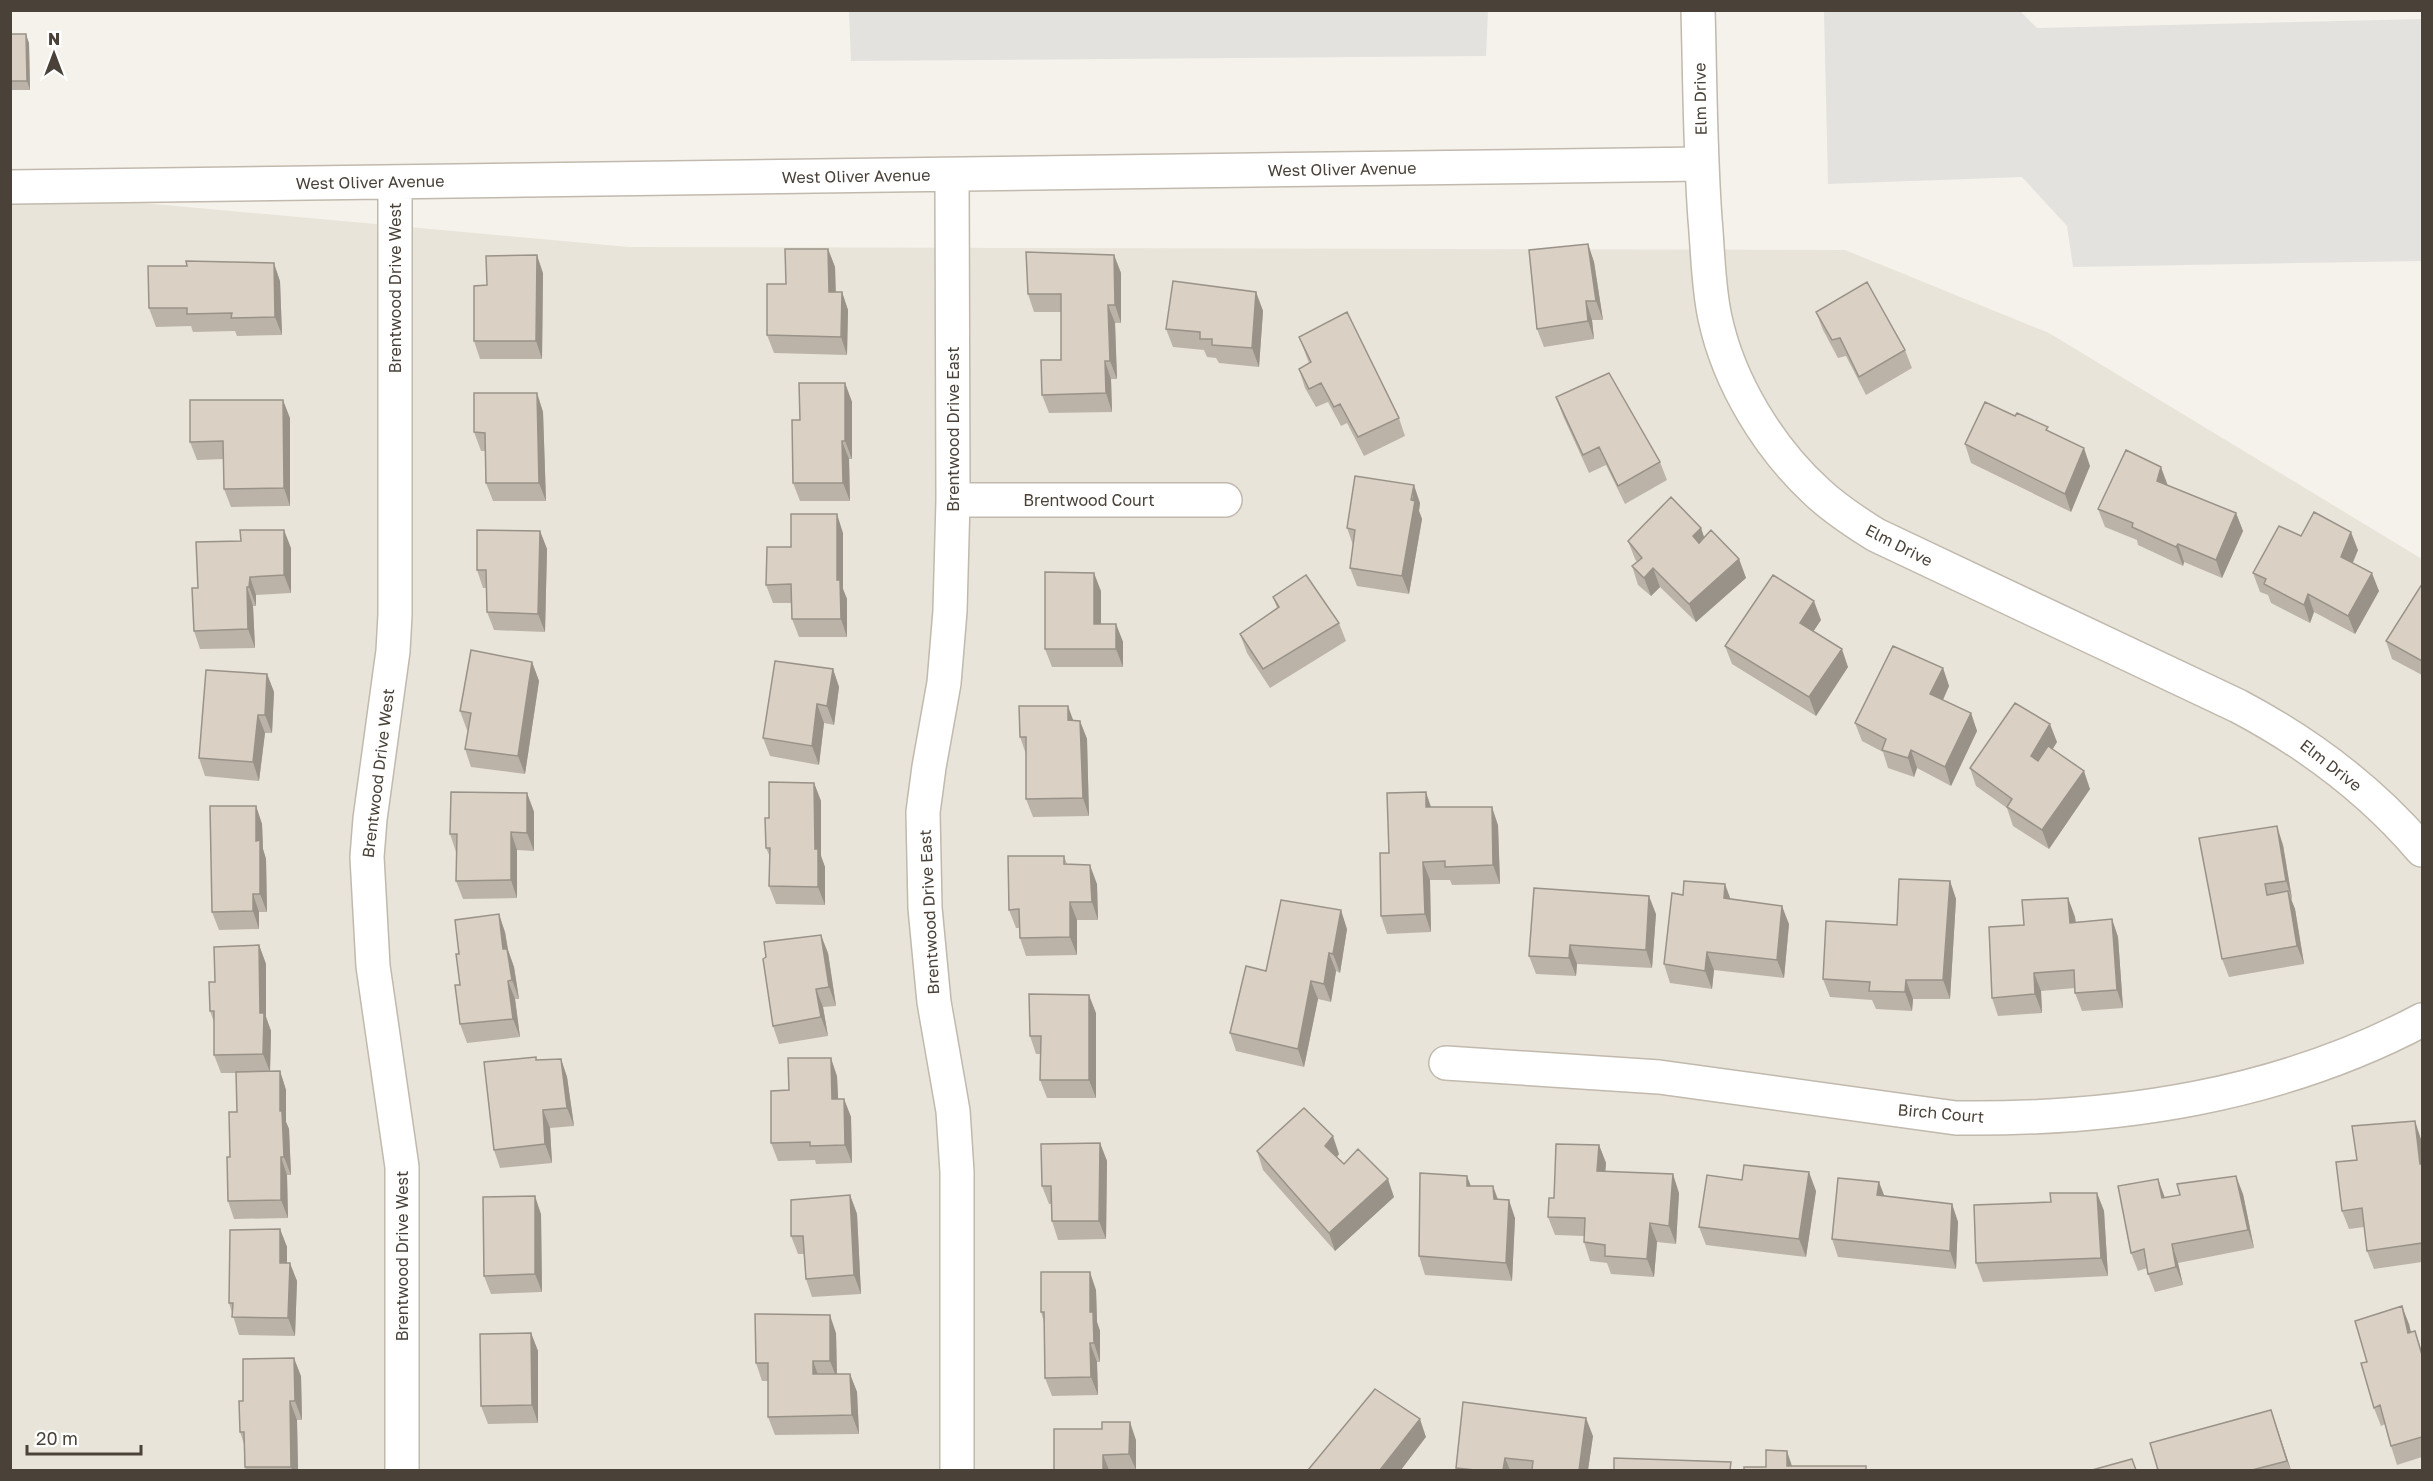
<svg xmlns="http://www.w3.org/2000/svg" width="2433" height="1481" font-family="'Golos Text',sans-serif">
<style>
.residential{fill:#e9e4d9}
.parking{fill:#e4e2df}
.lines{fill:none;stroke-linecap:round;stroke-linejoin:round}
.minor-casing{stroke:#c1b9ad;stroke-width:36}
.minor{stroke:#fff;stroke-width:33}
.wall{fill:#bbb3a8}
.shaded-wall{fill:#999288}
.building{fill:#dad0c3;stroke:#999288;stroke-width:1.5}
.labels{text-anchor:middle;stroke-width:6;stroke-linejoin:round;paint-order:stroke}
.street-label{font-size:16px;fill:#4a4239;stroke:#fff}
</style>
<rect width="100%" height="100%" fill="#f5f2eb"/>
<path class="residential" d="M10 191 629 247 1845 250 2049 333 2422 559V1470H11Z"/>
<path class="parking" d="M849 11H1488L1486 56 851 61Z
M1824 11H2020L2037 28 2422 19V261L2073 267 2067 226 2022 177 1828 184Z"/>
<g class="lines">
<defs>
<path id="minor" d="M1698 10C1700 80 1700 150 1705 219 1708 252 1708 286 1715 318 1729 383 1769 448 1817 492 1835 509 1855 522 1876 535L2238 706C2308 743 2370 789 2422 850
M952 175 953 500 950 611 944 683 929 767 923 812 925 908 934 1002 953 1111 957 1172V1470
M395 182V615L393 651 370 819 367 857 373 966 402 1167V1470
M10 187 1701 164
M953 500H1225
M1446 1063 1659 1077 1956 1118C2118 1120 2278 1096 2422 1020"/>
</defs>
<use href="#minor" class="minor-casing"/>
<use href="#minor" class="minor"/>
</g>
<path class="wall" d="M10 34 29 43 30 90H10Z
M1588 244 1594 262 1603 320H1592L1594 339 1544 347 1537 329Z
M828 249 835 267 836 292H842L848 310 847 355 774 353 767 335 786 284Z
M1114 255 1121 273V323H1115L1117 379H1111L1112 412 1049 413 1042 395 1061 360V312H1034L1028 294Z
M187 266 280 281 282 335 237 336 235 331 193 332 191 326 156 327 149 308Z
M543 273 542 359H480L474 341Z
M1256 292 1263 311 1259 367 1219 363 1216 358 1207 357 1204 350 1173 347 1166 329Z
M1816 312 1905 350 1912 368 1866 395 1846 356 1838 358 1823 330Z
M1299 337 1399 418 1405 436 1364 456 1347 423 1341 426 1328 402 1316 407 1305 388 1299 369 1309 363Z
M845 383 852 402V459H849L850 501H800L793 483 800 420Z
M537 393 543 412 546 501H493L486 483 485 451H481L474 432Z
M1556 397 1660 462 1667 480 1625 504 1606 465 1589 473 1563 416Z
M290 418V506L231 507 224 489V459L197 460 190 442Z
M2050 432 2090 466 2071 512 1971 463 1965 444Z
M2168 486 2236 513 2243 531 2222 578 2184 562 2183 566 2138 545 2137 540 2105 527 2098 509Z
M1420 503 1419 511 1422 519 1409 594 1357 586 1350 568 1353 545 1347 528Z
M1701 528 1704 537 1739 559 1746 578 1696 622 1660 587 1651 596 1638 585 1632 566 1637 562 1635 559 1628 541Z
M540 531 547 549 545 632 494 630 487 612V588H483L477 570Z
M843 533V589L847 599V637H799L792 619 791 603H773L766 585 791 547Z
M2301 536 2358 550 2353 563 2379 591 2355 634 2314 612 2310 623 2271 603 2268 595 2260 592 2253 573Z
M291 548V593L256 595V606H253L255 648 200 649 194 631 198 588Z
M2422 584V675L2392 659 2386 641Z
M1101 591V624H1116L1123 642V667H1052L1045 649Z
M1273 597 1339 623 1346 641 1270 688 1247 653 1240 634 1277 608Z
M1821 620 1813 631 1848 667 1816 716 1732 664 1725 646Z
M532 662 539 681 525 774 471 767 465 749 468 730H467L460 711Z
M1943 668 1949 686 1943 700 1971 713 1977 731 1951 786 1917 768 1914 777 1888 768 1883 752 1862 741 1855 723Z
M833 669 839 687 834 725 824 723 819 765 770 756 763 738Z
M267 674 274 692 272 733H265L259 781 205 776 199 758Z
M1074 721H1080L1087 739 1089 816 1033 817 1026 799V754L1020 737Z
M2057 742 2052 750 2090 789 2049 849 2013 826 2007 808 1976 786 1970 768Z
M814 783 821 801V856L825 867V905L776 904 769 886 770 857 766 848 769 818Z
M527 793 534 812V851L517 850V898L463 899 456 881 457 852H456L450 834Z
M256 806 262 824 263 849 266 859 267 912H259V929L219 930 212 912Z
M1431 807 1498 825 1500 884 1452 885 1450 880H1430L1431 932 1387 934 1381 916 1389 853Z
M2283 845 2292 899 2291 900 2295 909 2304 964 2229 977 2222 959Z
M1064 856 1067 864 1097 884 1098 920H1077V955L1026 956 1020 938V928H1016L1009 910Z
M1950 881 1956 899 1950 999H1913L1912 1011 1876 1009 1872 1000 1830 997 1823 979 1897 925Z
M2068 898 2075 917 2076 922 2112 919 2118 937 2123 1008 2082 1011 2075 993V988L2041 991 2042 1013 1998 1016 1992 998Z
M1731 899 1789 924 1784 978 1714 970 1712 989 1670 983 1664 964Z
M1656 914 1652 968 1577 964 1576 976 1536 974 1529 956Z
M1347 929 1340 973 1336 971 1331 1002 1318 999 1304 1067 1236 1051 1230 1033 1266 971Z
M505 932 508 950 514 967 519 999H515L520 1037 467 1043 460 1024 459 954Z
M259 945 266 964V1017L271 1031 270 1071H280L286 1090V1122L289 1129 291 1175H287L288 1218 234 1219 228 1201 230 1157 237 1112 236 1073H221L214 1055V1022L210 1011 215 982Z
M828 953 836 1006 823 1007 828 1036 779 1044 773 1026Z
M1096 1013V1098H1047L1040 1080 1041 1054H1036L1030 1036Z
M561 1059 567 1077 574 1126 550 1128 552 1163 500 1168 494 1150 536 1060Z
M837 1076 838 1099H844L851 1117 852 1163 816 1164 815 1160 778 1161 771 1143 789 1090Z
M2421 1139 2422 1149V1262L2374 1269 2367 1251 2364 1227 2349 1229 2342 1211 2357 1160Z
M1100 1143 1107 1161 1106 1239 1058 1240 1052 1221 1051 1204H1049L1042 1186Z
M1599 1145 1606 1163 1605 1171 1679 1193 1676 1244 1657 1242 1654 1277 1611 1274 1607 1263 1590 1261 1584 1242V1236L1555 1235 1548 1217 1554 1198Z
M1257 1151 1339 1154 1337 1157 1344 1164 1394 1197 1335 1251 1263 1170Z
M1471 1186 1498 1199 1515 1218 1512 1281 1425 1275 1419 1256Z
M1816 1191 1806 1257 1706 1245 1699 1227Z
M2097 1193 2104 1211 2108 1276 1983 1282 1976 1263 2051 1202Z
M2243 1194 2254 1248 2178 1263 2183 1285 2155 1292 2148 1274 2147 1268 2138 1271 2131 1253 2165 1198Z
M850 1195 857 1214 861 1294 812 1297 806 1279 804 1254H798L791 1236Z
M1885 1196 1952 1204 1958 1222 1956 1269 1838 1257 1832 1239Z
M541 1214 542 1292 491 1294 484 1276Z
M280 1229 287 1247V1263L297 1281 295 1336 239 1335 229 1303Z
M1096 1290 1097 1322 1100 1331V1362H1097L1098 1395 1052 1396 1045 1378 1044 1322 1041 1312Z
M2409 1324 2411 1332 2415 1331 2422 1351V1457L2397 1465 2391 1446 2385 1424 2381 1426 2374 1408 2367 1362Z
M531 1333 538 1351V1423L488 1424 481 1406Z
M836 1333 837 1374H850L857 1392 859 1434 775 1435 768 1417V1381H762L756 1363Z
M301 1376 302 1420H297L298 1470H246L245 1467 244 1444 240 1432 243 1401Z
M2277 1428 2291 1470H2158Z
M1593 1436 1588 1470H1457L1456 1468Z
M1136 1440V1470H1054Z"/>
<path class="shaded-wall" d="M26 34 29 43 30 90 27 81Z
M1588 244 1594 262 1603 320 1596 301Z
M828 249 835 267 836 310 829 292Z
M537 255 543 273 542 359 536 341Z
M1114 255 1121 273V323L1115 305Z
M274 263 280 281 282 335 275 317Z
M842 292 848 310 847 355 841 337Z
M1256 292 1263 311 1259 367 1252 348Z
M1586 301 1592 320 1594 339 1588 321Z
M1108 305 1115 323 1117 379 1110 361Z
M1105 361 1111 379 1112 412 1106 393Z
M845 383 852 402V459L845 441Z
M537 393 543 412 546 501 539 483Z
M283 400 290 418V506L284 488Z
M842 441 849 459 850 501 843 483Z
M2084 448 2090 466 2071 512 2065 494Z
M2161 467 2168 486 2157 481Z
M1414 485 1420 503 1419 511 1422 519 1409 594 1402 576Z
M2236 513 2243 531 2222 578 2216 560Z
M837 514 843 533V589L847 599V637L841 619 837 580Z
M1701 528 1707 546 1699 554 1693 536Z
M284 530 291 548V593L284 575Z
M540 531 547 549 545 632 538 614Z
M2351 532 2358 550 2347 575 2341 557Z
M2178 544 2184 562 2183 566 2176 547Z
M1739 559 1746 578 1696 622 1689 604Z
M1653 568 1660 587 1651 596 1644 578Z
M1094 573 1101 591V643L1094 624Z
M2372 573 2379 591 2355 634 2348 616Z
M250 577 256 595V606L249 587Z
M247 587 253 606 255 648 248 629Z
M2308 594 2314 612 2310 623 2304 605Z
M1814 601 1821 620 1807 641 1800 623Z
M1116 624 1123 642V667L1116 649Z
M1842 649 1848 667 1816 716 1809 697Z
M532 662 539 681 525 774 518 756Z
M1943 668 1949 686 1937 713 1930 694Z
M833 669 839 687 834 725 827 706Z
M267 674 274 692 272 733 265 715Z
M817 704 824 723 819 765 812 746Z
M1068 706 1075 725 1068 720Z
M1971 713 1977 731 1951 786 1945 767Z
M258 715 265 733 259 781 253 762Z
M1080 721 1087 739 1089 816 1083 798Z
M2050 724 2057 742 2037 774 2031 756Z
M1911 750 1917 768 1914 777 1908 758Z
M2084 771 2090 789 2049 849 2042 830Z
M814 783 821 801V856L825 867V905L818 887 815 849Z
M1426 792 1432 810 1426 807Z
M527 793 534 812V851L527 833Z
M256 806 262 824 263 849 266 859 267 912 260 894 256 841Z
M1492 807 1498 825 1500 884 1493 865Z
M2277 826 2283 845 2292 899 2286 881Z
M511 832 517 850V898L511 880Z
M1423 862 1430 880 1431 932 1425 914Z
M1090 865 1097 884 1098 920 1092 902Z
M1950 881 1956 899 1950 999 1943 980Z
M1725 884 1732 903 1724 898Z
M2288 891 2295 909 2304 964 2297 946Z
M253 894 259 912V929L253 911Z
M1649 896 1656 914 1652 968 1646 950Z
M2068 898 2075 917 2077 941 2070 923Z
M1070 902 1077 920V955L1070 937Z
M1782 906 1789 924 1784 978 1777 960Z
M1341 910 1347 929 1340 973 1333 954Z
M499 914 505 932 508 950 514 967 519 999 512 980 503 949Z
M2112 919 2118 937 2123 1008 2117 990Z
M821 935 828 953 836 1006 829 987Z
M259 945 266 964V1017L271 1031 270 1072 263 1054 260 1013Z
M1570 945 1577 964 1576 976 1569 958Z
M1707 952 1714 970 1712 989 1705 971Z
M1329 953 1336 971 1331 1002 1324 984Z
M2034 973 2041 991 2042 1013 2035 994Z
M1906 980 1913 999 1912 1011 1905 992Z
M508 981 515 999 520 1037 513 1019Z
M1311 981 1318 999 1304 1067 1298 1049Z
M816 989 823 1007 828 1036 821 1017Z
M1089 995 1096 1013V1098L1089 1080Z
M831 1058 837 1076 839 1117 832 1099Z
M561 1059 567 1077 574 1126 567 1108Z
M280 1071 286 1090V1122L289 1129 291 1175 284 1157 280 1111Z
M844 1099 851 1117 852 1163 845 1145Z
M543 1110 550 1128 552 1163 545 1144Z
M2415 1121 2421 1139 2422 1149V1172L2420 1164Z
M1333 1136 1339 1154 1331 1164 1325 1146Z
M1100 1143 1107 1161 1106 1239 1099 1221Z
M1599 1145 1606 1163 1604 1189 1597 1171Z
M281 1157 287 1175 288 1218 281 1200Z
M1809 1172 1816 1191 1806 1257 1799 1239Z
M1673 1174 1679 1193 1676 1244 1669 1226Z
M1467 1176 1474 1194 1467 1186Z
M2236 1176 2243 1194 2254 1248 2248 1230Z
M1388 1179 1394 1197 1335 1251 1329 1233Z
M2158 1179 2165 1198H2162Z
M1879 1182 1886 1200 1877 1195Z
M1493 1186 1500 1205 1494 1199Z
M2097 1193 2104 1211 2108 1276 2101 1258Z
M850 1195 857 1214 861 1294 854 1275Z
M535 1196 541 1214 542 1292 535 1274Z
M1509 1200 1515 1218 1512 1281 1506 1263Z
M1952 1204 1958 1222 1956 1269 1950 1251Z
M1650 1223 1657 1242 1654 1277 1647 1259Z
M280 1229 287 1247V1281L280 1263Z
M2172 1244 2178 1263 2183 1285 2176 1267Z
M290 1263 297 1281 295 1336 288 1318Z
M1090 1272 1096 1290 1097 1322 1100 1331V1362L1094 1343 1090 1312Z
M2402 1306 2409 1324 2415 1352 2408 1333Z
M830 1315 836 1333 837 1379 830 1361Z
M531 1333 538 1351V1423L532 1405Z
M1090 1343 1097 1362 1098 1395 1091 1377Z
M294 1358 301 1376 302 1420 295 1401Z
M813 1361 820 1380 813 1374Z
M850 1374 857 1392 859 1434 852 1415Z
M290 1401 297 1420 298 1470H292L291 1467Z
M2271 1410 2291 1470 2287 1461Z
M1586 1418 1593 1436 1588 1470H1579Z
M1420 1419 1426 1437 1401 1470H1380Z
M1130 1422 1136 1440V1470L1129 1454Z
M1787 1451 1793 1469 1787 1466Z
M1103 1455 1109 1470H1103Z
M1505 1458 1510 1470H1503Z"/>
<path class="building" d="M10 34H26L27 81H10Z
M1588 244 1596 301H1586L1588 321 1537 329 1529 250Z
M785 249H828L829 292H842L841 337 767 335V284H786Z
M1026 252 1114 255 1115 305H1108L1110 361H1105L1106 393 1042 395 1041 360H1061V294H1028Z
M537 255 536 341H474V286L487 285 486 256Z
M186 261 274 263 275 317 231 318 232 313 187 314V308H149L148 266H187Z
M1173 281 1256 292 1252 348 1212 345V339H1200V332L1166 329Z
M1867 282 1905 350 1859 377 1840 338 1832 340 1816 312Z
M1347 312 1399 418 1358 437 1340 404 1334 407 1321 383 1309 389 1299 369 1311 362 1299 337Z
M1609 373 1660 462 1618 486 1599 447 1583 455 1556 397Z
M799 383H845V441H842L843 483H793L792 420H800Z
M474 393H537L539 483H486L485 433 474 432Z
M190 400H283L284 488 224 489 223 441 190 442Z
M1985 402 2015 416 2017 413 2048 427 2046 430 2084 448 2065 494 1965 444Z
M2126 450 2161 467 2157 481 2236 513 2216 560 2178 544 2176 547 2132 527 2133 523 2098 509Z
M1355 476 1414 485 1411 500 1415 501 1402 576 1350 568 1355 530 1347 528Z
M1671 497 1701 528 1693 536 1699 543 1711 530 1739 559 1689 604 1653 568 1644 578 1632 566 1642 558 1628 541Z
M2314 512 2351 532 2341 557 2372 573 2348 616 2308 594 2304 605 2264 584 2266 579 2253 573 2279 526 2301 536Z
M791 514H837V580H840L841 619H792L791 584 766 585 767 547H791Z
M240 530H284V575L250 577 249 587H247L248 629 194 631 192 588H198L196 542 241 541Z
M477 530 540 531 538 614 487 612 486 570H477Z
M1045 572 1094 573V624H1116V649H1045Z
M1306 575 1339 623 1263 669 1240 634 1279 607 1273 597Z
M1773 575 1814 601 1800 623 1842 649 1809 697 1725 646Z
M2422 584V661L2386 641Z
M1893 646 1943 668 1930 694 1971 713 1945 767 1911 750 1908 758 1882 750 1886 739 1855 723Z
M471 650 532 662 518 756 465 749 471 713 460 711Z
M775 661 833 669 827 706 817 704 812 746 763 738Z
M206 670 267 674 265 715H258L253 762 199 758Z
M2015 703 2050 724 2031 756 2038 761 2048 746 2084 771 2042 830 2007 807 2012 799 1970 768Z
M1019 706H1068V720L1080 721 1083 798 1026 799V737H1020Z
M769 782 814 783 815 849H818V887L769 886 770 848H766L765 818H769Z
M451 792 527 793V833L511 832V880L456 881 457 834H450Z
M1426 792V807H1492L1493 865 1445 867V861L1423 862 1425 914 1381 916 1380 853H1389L1387 793Z
M210 806H256V841L260 840V894H253V911L212 912Z
M2277 826 2286 881 2265 884 2267 895 2288 891 2297 946 2222 959 2199 838Z
M1008 856H1064V864L1090 865 1092 902H1070V937L1020 938 1019 909 1009 910Z
M1899 879 1950 881 1943 980H1906L1905 992 1869 991 1870 982 1823 979 1826 921 1897 925Z
M1684 881 1725 884 1724 898 1782 906 1777 960 1707 952 1705 971 1664 964 1672 893 1683 895Z
M1534 888 1649 896 1646 950 1570 945 1569 958 1529 956Z
M2068 898 2070 923 2112 919 2117 990 2075 993 2074 970 2034 973 2035 994 1992 998 1989 927 2024 925 2022 900Z
M1281 900 1341 910 1333 954 1329 953 1324 984 1311 981 1298 1049 1230 1033 1246 966 1266 971Z
M499 914 503 949H507L512 980 508 981 513 1019 460 1024 455 985H460L456 954H459L455 920Z
M821 935 829 987 816 989 821 1017 773 1026 763 959 766 957 764 942Z
M259 945 260 1013H264L263 1054 214 1055V1011H210L209 982H215L214 947Z
M1029 994 1089 995V1080H1040L1041 1036H1030Z
M536 1057V1060L561 1059 567 1108 543 1110 545 1144 494 1150 484 1062Z
M788 1058H831L832 1099H844L845 1145 810 1146V1142L771 1143V1091L789 1090Z
M280 1071V1111H282L284 1157H281V1200L228 1201 227 1157H230L229 1112H237L236 1072Z
M1304 1108 1333 1136 1325 1146 1344 1164 1358 1149 1388 1179 1329 1233 1257 1151Z
M2415 1121 2420 1164H2422V1243L2367 1251 2362 1208 2342 1211 2336 1162 2357 1160 2352 1126Z
M1100 1143 1099 1221H1052L1051 1186H1042L1041 1144Z
M1556 1144 1599 1145 1597 1171 1673 1174 1669 1226 1650 1223 1647 1259 1605 1256V1245L1584 1242 1585 1218 1548 1217 1549 1198H1554Z
M1744 1165 1809 1172 1799 1239 1699 1227 1707 1175 1742 1180Z
M1420 1173 1467 1176V1186H1493L1494 1199 1509 1200 1506 1263 1419 1256Z
M2236 1176 2248 1230 2172 1244 2176 1267 2148 1274 2144 1249 2131 1253 2118 1186 2158 1179 2162 1198 2180 1195 2177 1184Z
M1838 1178 1879 1182 1877 1195 1952 1204 1950 1251 1832 1239Z
M2050 1193H2097L2101 1258 1976 1263 1974 1205 2051 1202Z
M850 1195 854 1275 806 1279 803 1236H791V1200Z
M535 1196V1274L484 1276 483 1197Z
M280 1229V1263H290L288 1318 232 1317 233 1303H229L230 1230Z
M1041 1272H1090V1312H1093L1094 1343H1090L1091 1377 1045 1378 1044 1312H1041Z
M2402 1306 2408 1333 2415 1331 2422 1355V1437L2391 1446 2380 1405 2374 1408 2361 1363 2367 1362 2355 1321Z
M755 1314 830 1315V1361H813V1374H850L852 1415 768 1417V1363H756Z
M531 1333 532 1405 481 1406 480 1334Z
M294 1358 295 1401H290L291 1467H245L244 1432H240L239 1401H243V1359Z
M1375 1389 1420 1419 1380 1470H1308Z
M1463 1402 1586 1418 1579 1470H1532L1533 1461 1505 1458 1503 1470H1475L1456 1468Z
M2271 1410 2287 1461 2252 1470H2158L2150 1443Z
M1102 1422H1130L1129 1454 1103 1455V1470H1054V1429H1102Z
M1766 1450 1787 1451V1466H1866V1470H1744V1467H1766Z
M1614 1458 1731 1462 1730 1470H1614Z
M2132 1459 2136 1470H2092Z"/>
<g class="labels">
<g class="street-label">
<text transform="translate(1700 99) rotate(-91)" y="6">Elm Drive</text>
<text transform="translate(1342 169) rotate(-1)" y="6">West Oliver Avenue</text>
<text transform="translate(856 176) rotate(-1)" y="6">West Oliver Avenue</text>
<text transform="translate(370 182) rotate(-1)" y="6">West Oliver Avenue</text>
<text transform="translate(395 288) rotate(-90)" y="6">Brentwood Drive West</text>
<text transform="translate(953 429) rotate(-90)" y="6">Brentwood Drive East</text>
<text x="1089" y="506">Brentwood Court</text>
<text transform="translate(1899 545) rotate(27)" y="6">Elm Drive</text>
<text transform="translate(2331 765) rotate(38)" y="6">Elm Drive</text>
<text transform="translate(378 773) rotate(-83)" y="6">Brentwood Drive West</text>
<text transform="translate(929 912) rotate(-93)" y="6">Brentwood Drive East</text>
<text transform="translate(1941 1113) rotate(5)" y="6">Birch Court</text>
<text transform="translate(402 1256) rotate(-90)" y="6">Brentwood Drive West</text>
</g>
</g>
<rect width="2433" height="1481" fill="none" stroke="#4a4239" stroke-width="24"/>
<g transform="translate(54 54)" stroke="#ffffff" stroke-width="4.5" paint-order="stroke">
<path d="M0-4.5L10 22L0 15L-10 22Z" fill="#4a4239"/>
<text y="-9" font-size="16" font-weight="bold" text-anchor="middle" fill="#4a4239">N</text>
</g>
<path d="M27 1445v9h114v-9" fill="none" stroke="#4a4239" stroke-width="3"/>
<text x="36" y="1445" font-size="18" fill="#4a4239" stroke="#ffffff" stroke-width="4.5" paint-order="stroke">20 m</text>
</svg>
